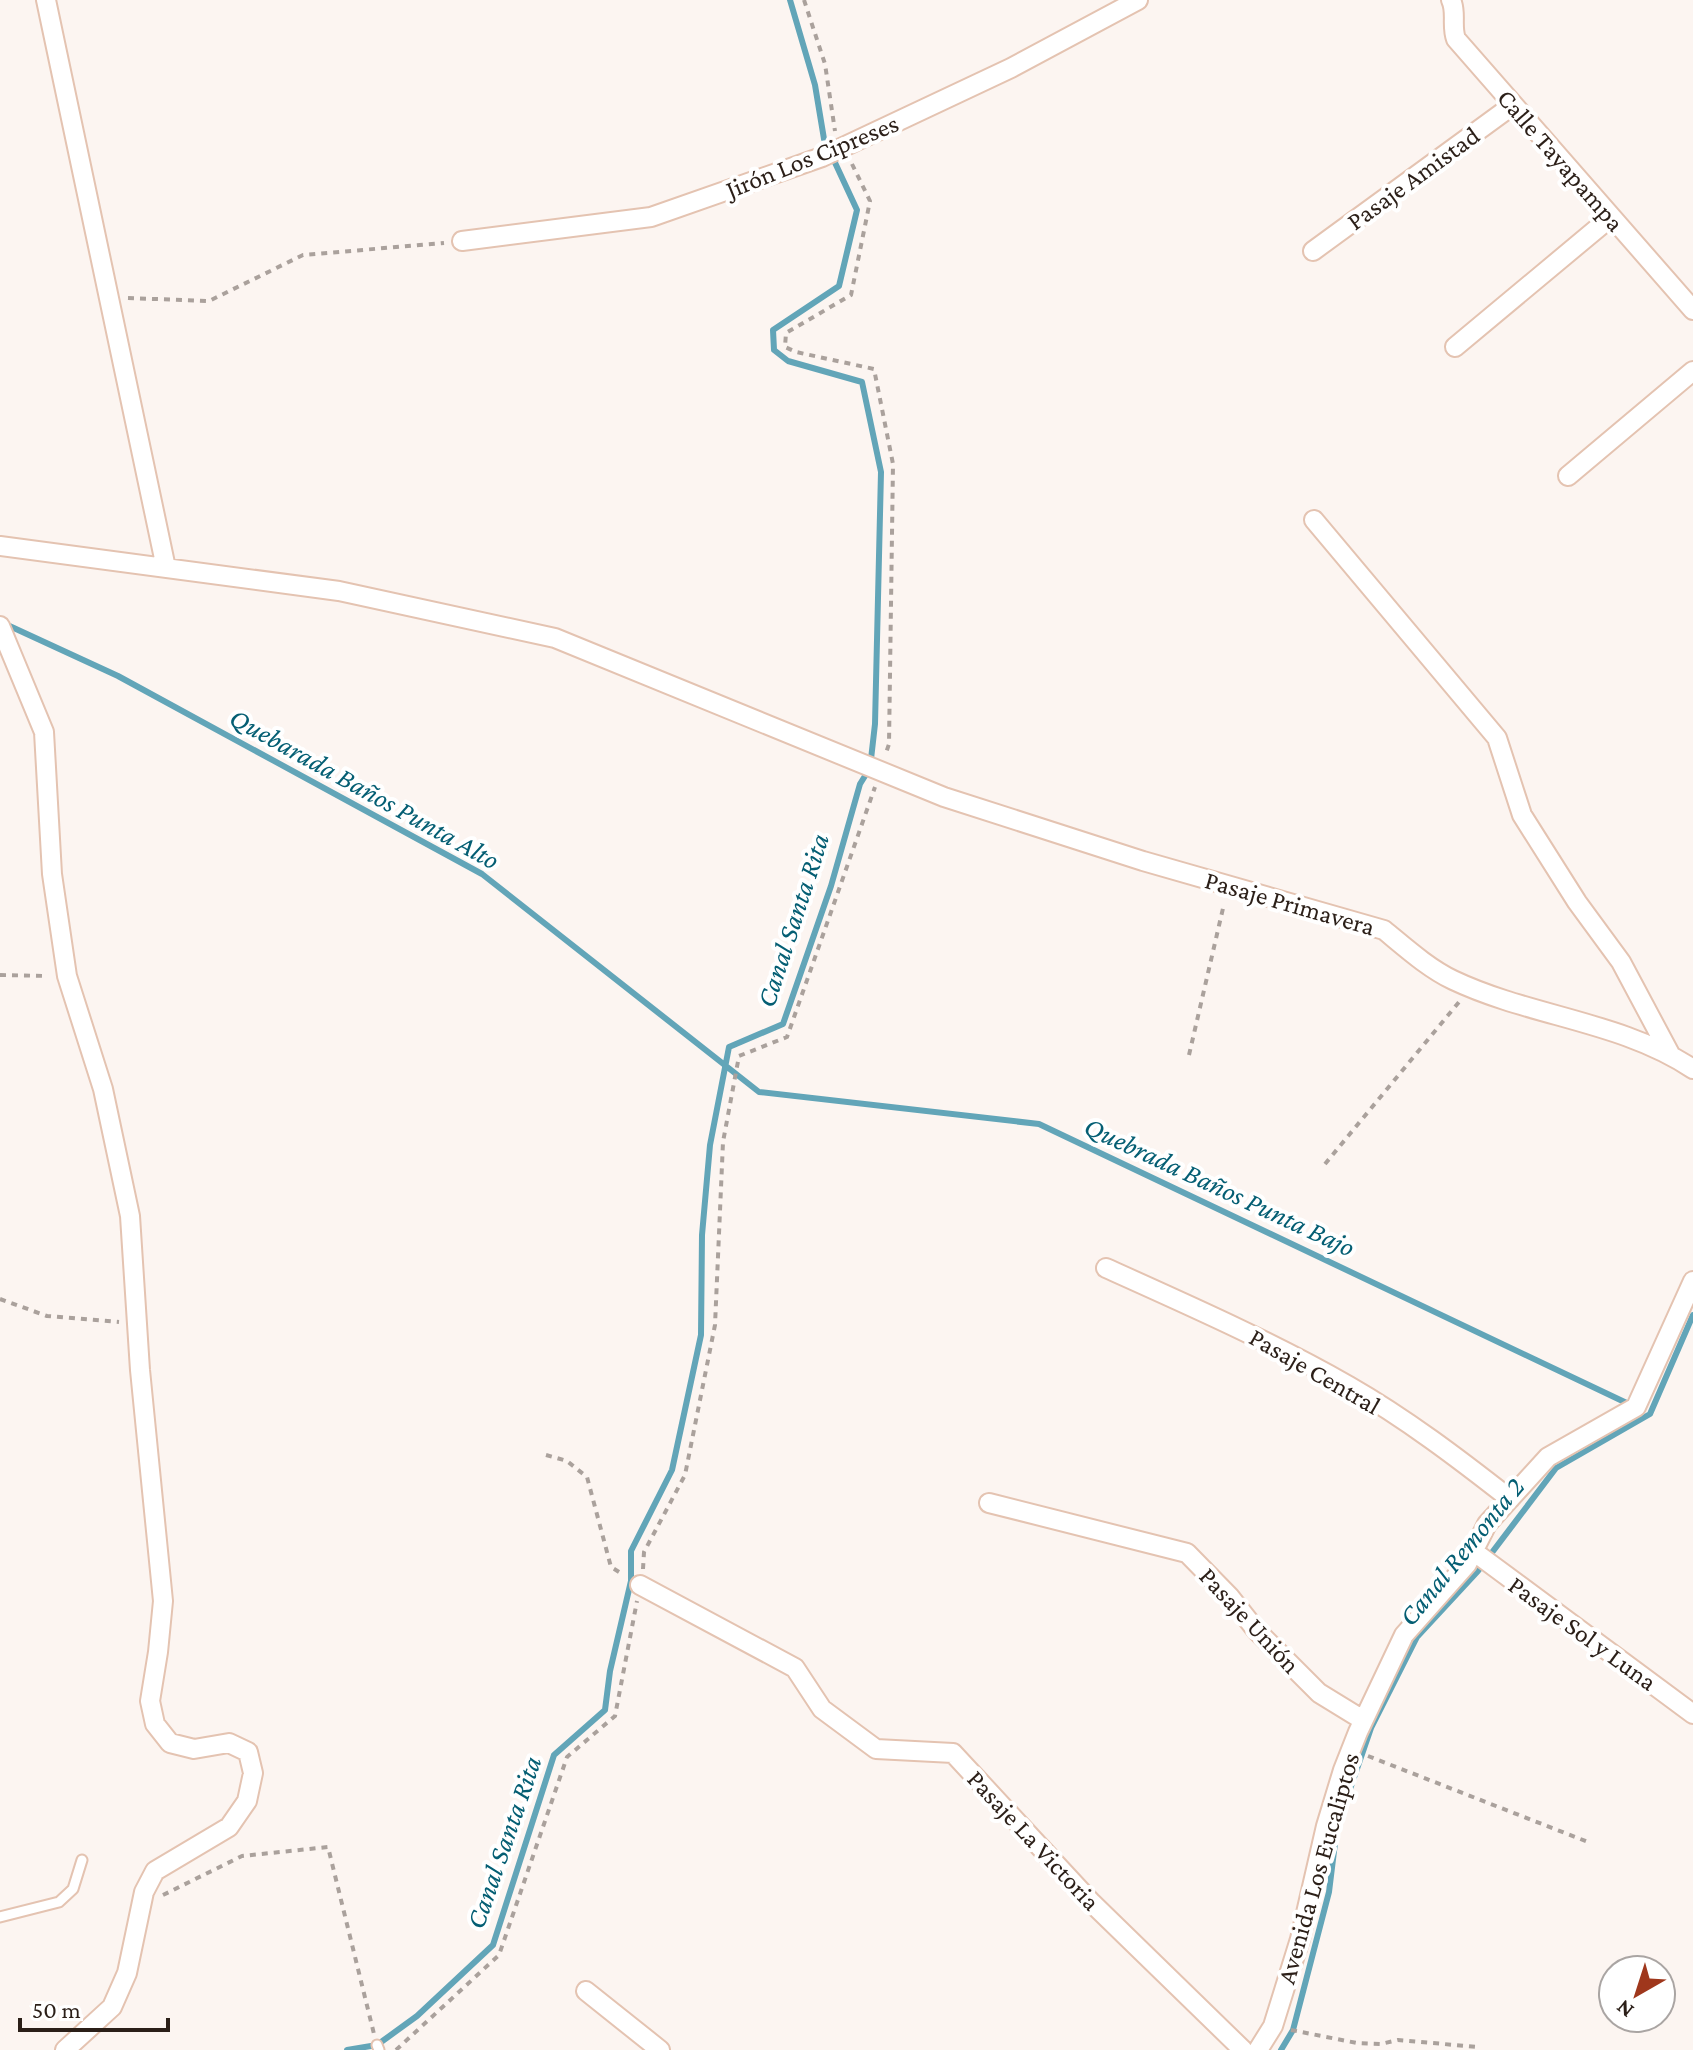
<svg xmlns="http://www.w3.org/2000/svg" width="1693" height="2050" font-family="'Crimson Pro',serif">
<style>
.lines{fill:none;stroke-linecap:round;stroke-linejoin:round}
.stream{stroke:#62a5b8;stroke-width:6}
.service-casing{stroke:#e4c3b1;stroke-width:13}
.minor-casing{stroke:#e4c3b1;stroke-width:22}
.path{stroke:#aaa19c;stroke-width:4;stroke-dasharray:6 6;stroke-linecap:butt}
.service{stroke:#fff;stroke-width:9}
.minor{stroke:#fff;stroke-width:18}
.labels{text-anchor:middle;stroke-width:8;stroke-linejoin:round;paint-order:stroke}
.street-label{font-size:26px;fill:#2b1f18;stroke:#fff}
.water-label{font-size:28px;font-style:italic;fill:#045e73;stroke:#fff}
</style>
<rect width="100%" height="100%" fill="#fcf5f1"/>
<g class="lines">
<path class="stream" d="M3 623 118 676 482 874 759 1092 1039 1124 1633 1406
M347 2050 377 2045 417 2016 493 1945 554 1755 605 1710 610 1671 631 1581V1551L672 1470 701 1335 702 1235 710 1145 729 1047 783 1024 831 886 860 784 870 768 875 724 881 472 862 382 788 361 774 350 773 330 839 286 857 210 824 139 815 85 790 0
M1281 2050 1293 2030 1329 1892 1337 1827 1371 1728 1417 1637 1478 1571 1556 1468 1650 1414 1693 1315"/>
<defs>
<path id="service" d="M0 1917 59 1902 73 1889 82 1860
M377 2045 379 2050"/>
<path id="minor" d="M46 0 166 568
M1451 0C1457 12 1451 26 1456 39L1693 310
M462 241 651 217 822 157 1011 68 1138 0
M1313 251 1513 105
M1455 347 1611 217
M1568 476 1693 371
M1314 520 1497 738 1522 815 1577 902 1621 962 1670 1054
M0 546 339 591 555 638 944 797 1143 861 1384 930C1406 948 1428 968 1453 980 1531 1017 1621 1021 1693 1069
M0 626 44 732 52 874 67 976 103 1089 130 1216 140 1370 163 1601 158 1652 150 1701 155 1724 170 1743 194 1749 229 1743 248 1752 253 1773 247 1801 229 1827 155 1871 144 1892 127 1973 112 2007 65 2050
M1106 1268C1188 1305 1270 1341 1349 1386 1405 1418 1459 1459 1510 1499
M989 1503 1187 1553 1230 1597 1256 1630 1319 1693 1363 1720
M1473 1551 1693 1714
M640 1585 795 1668 822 1709 876 1749 953 1753 1092 1903 1243 2050
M586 1991 660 2050
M1258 2050 1273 2026 1300 1939 1326 1826 1343 1770 1358 1732 1404 1635 1467 1564 1487 1524 1548 1457 1636 1407 1693 1281"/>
</defs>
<use href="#service" class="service-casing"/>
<use href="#minor" class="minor-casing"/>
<path class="path" d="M804 0 825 64 835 131
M852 164 870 201 851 295 786 333 785 347 796 352 874 369 893 464 889 744 885 756
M128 298 209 301 303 255 444 243
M0 975 48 976
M1189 1055 1224 904
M1325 1164 1459 1002
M0 1299 47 1316 119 1322
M546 1455 567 1461 587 1477 611 1567 624 1575
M643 1569 644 1552 685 1475 715 1325 723 1142 739 1056 787 1037 875 787
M1368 1756 1588 1842
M163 1895 242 1856 328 1847 374 2034
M1291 2030 1357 2043 1381 2044 1398 2040 1478 2047
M396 2050 499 1955 567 1757 615 1716 637 1601"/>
<use href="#service" class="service"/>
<use href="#minor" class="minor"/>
</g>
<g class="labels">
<g class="street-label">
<text transform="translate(812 156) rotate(-22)" y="9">Jirón Los Cipreses</text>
<text transform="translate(1561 160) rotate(49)" y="9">Calle Tayapampa</text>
<text transform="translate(1413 178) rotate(-36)" y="9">Pasaje Amistad</text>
<text transform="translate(1290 903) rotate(16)" y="9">Pasaje Primavera</text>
<text transform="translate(1315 1371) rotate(30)" y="9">Pasaje Central</text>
<text transform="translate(1250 1620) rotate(47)" y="9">Pasaje Unión</text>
<text transform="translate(1583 1633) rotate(36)" y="9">Pasaje Sol y Luna</text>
<text transform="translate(1034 1840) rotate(47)" y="9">Pasaje La Victoria</text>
<text transform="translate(1318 1868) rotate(-74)" y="9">Avenida Los Eucaliptos</text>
</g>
<g class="water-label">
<text transform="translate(365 788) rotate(29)" y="10">Quebarada Baños Punta Alto</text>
<text transform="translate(792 920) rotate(-72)" y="10">Canal Santa Rita</text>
<text transform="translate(1220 1186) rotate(25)" y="10">Quebrada Baños Punta Bajo</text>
<text transform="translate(1461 1551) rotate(-51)" y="10">Canal Remonta 2</text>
<text transform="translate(503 1842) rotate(-71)" y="10">Canal Santa Rita</text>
</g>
</g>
<g transform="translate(1637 1994) rotate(219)"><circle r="38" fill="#ffffff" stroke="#aaa5a3" stroke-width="2"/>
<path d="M0-6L14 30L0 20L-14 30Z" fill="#9f371c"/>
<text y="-12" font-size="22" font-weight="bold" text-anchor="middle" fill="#2b1f18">N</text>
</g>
<path d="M20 2018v12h148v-12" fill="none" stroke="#2b1f18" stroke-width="4"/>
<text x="32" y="2018" font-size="24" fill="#2b1f18" stroke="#ffffff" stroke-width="6" paint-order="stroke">50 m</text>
</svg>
